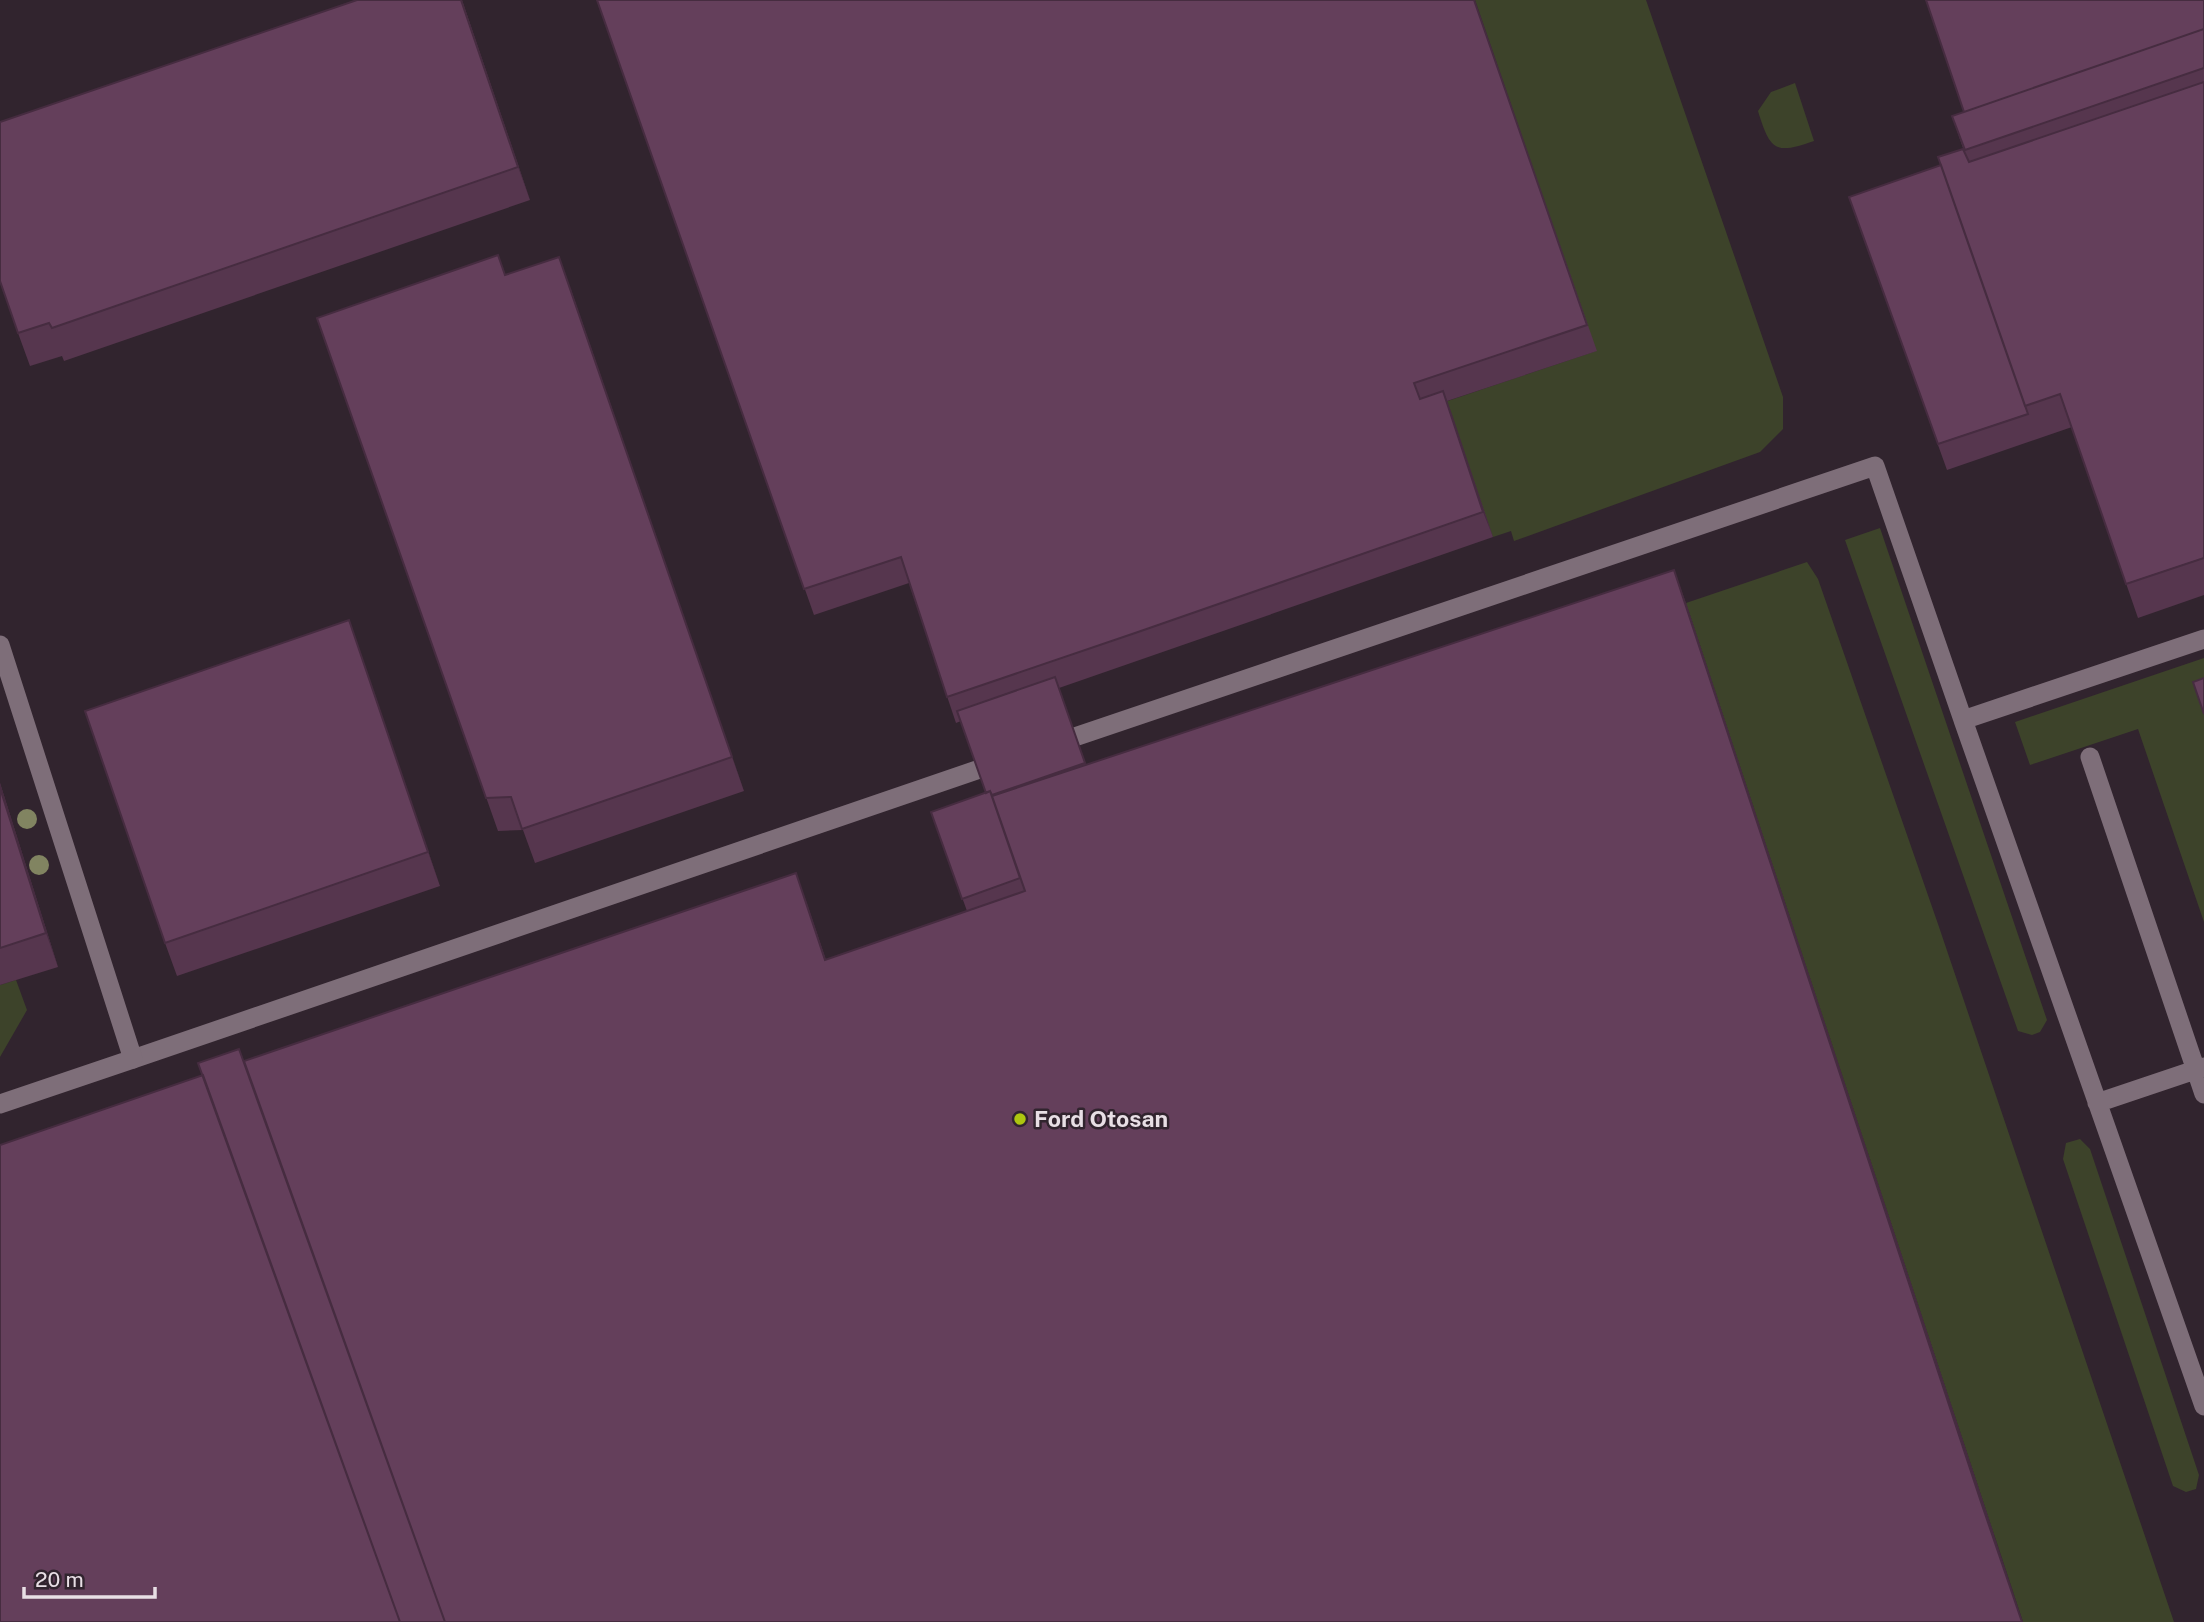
<svg xmlns="http://www.w3.org/2000/svg" width="2204" height="1622" font-family="'Public Sans',sans-serif">
<style>
.green{fill:#3d432a}
.lines{fill:none;stroke-linecap:round;stroke-linejoin:round}
.service{stroke:#7e6e79;stroke-width:19}
.minor{stroke:#7e6e79;stroke-width:19}
.tree{fill:#818461}
.wall{fill:#56364e}
.shaded-wall{fill:#462c40}
.building{fill:#643f5b;stroke:#462c40;stroke-width:2}
.poi-dot{fill:#adc610;stroke:#31242e;stroke-width:2.5}
.labels{text-anchor:middle;stroke-width:5;stroke-linejoin:round;paint-order:stroke}
.poi-label{font-size:23px;font-weight:bold;fill:#e8dfe5;stroke:#31242e;text-anchor:start}
</style>
<rect width="100%" height="100%" fill="#31242e"/>
<path class="green" d="M1475 0H1646L1783 397V429L1760 452 1514 541 1511 531 1493 537 1424 409 1596 351Z
M1795 83 1814 141C1775 155 1770 150 1758 111L1771 92Z
M1880 528 2047 1020 2040 1032 2032 1035 2018 1031 1845 540Z
M1807 562 1818 579 1938 924 2174 1622H2023L1686 603Z
M2204 658V922L2138 729 2030 765 2015 722Z
M16 980 27 1010 0 1057V985Z
M2080 1139 2090 1149 2199 1475 2196 1489 2186 1492 2173 1486 2063 1159 2066 1143Z"/>
<g class="lines">
<path class="service" d="M2204 639 1963 720 2204 1406
M1051 745 1875 466 1963 720
M2090 757 2204 1094
M133 1059 1003 761
M2097 1103 2204 1067"/>
<path class="minor" d="M0 645 133 1059 0 1104"/>
</g>
<g class="tree">
<circle cx="27" cy="819" r="10"/>
<circle cx="39" cy="865" r="10"/>
</g>
<path class="wall" d="M462 0 530 200 64 361 62 356 30 366 18 333Z
M597 0H1474L1597 351 1447 401 1493 537 1059 688 1086 765 1686 603 1994 1535 244 1061 796 873 826 960 967 911 931 812 986 793 961 721 956 723 909 583 814 615Z
M2204 0V595L2138 618 2072 427 1947 470 1849 197 1941 165 1965 154 1952 116 1964 112Z
M506 275 571 290 744 791 535 863 523 830 498 831 317 318Z
M349 620 440 886 177 976 165 943Z
M0 783 58 967 0 985Z"/>
<path class="shaded-wall" d="M461 0 462 1 530 200 518 167Z
M559 257 571 290 744 791 732 757Z
M1443 391 1453 417 1493 537 1483 512Z
M1674 570 1686 603 2023 1622 1981 1502Z
M349 620 361 654 440 886 428 852Z
M0 783 58 967 46 933 0 788Z
M796 873 808 906 837 993 825 960Z"/>
<path class="building" d="M357 0H461L518 167 52 328 49 323 18 333 0 281V122Z
M597 0H1474L1587 325 1414 383 1420 399 1443 391 1483 512 1138 632 947 697 901 557 804 589Z
M1926 0H2204V29L1964 112Z
M2204 29V68L1965 150 1952 116Z
M2204 82V558L2126 584 2060 394 2025 406 1938 157 1963 149 1969 162Z
M1941 165 2028 414 1938 444 1849 197Z
M498 255 505 275 559 257 732 757 522 829 511 797 486 798 317 318Z
M1674 570 1981 1502 2022 1622H445L244 1061 796 873 825 960 1025 891 992 796Z
M349 620 428 852 165 943 85 711Z
M1055 677 1085 763 992 795 990 791 986 793 957 711Z
M2204 678V714L2193 682Z
M0 788 46 933 0 948Z
M990 791 1020 878 962 899 931 812Z
M239 1049 445 1622H400L198 1063Z
M203 1075 400 1622H0V1145Z"/>
<circle class="poi-dot" cx="1020" cy="1119" r="7"/>
<g class="labels">
<g class="poi-label">
<text x="1034" y="1127">Ford Otosan</text>
</g>
</g>
<path d="M24 1587v10h131v-10" fill="none" stroke="#e8dfe5" stroke-width="3.5"/>
<text x="35" y="1587" font-size="21" fill="#e8dfe5" stroke="#31242e" stroke-width="5" paint-order="stroke">20 m</text>
</svg>
